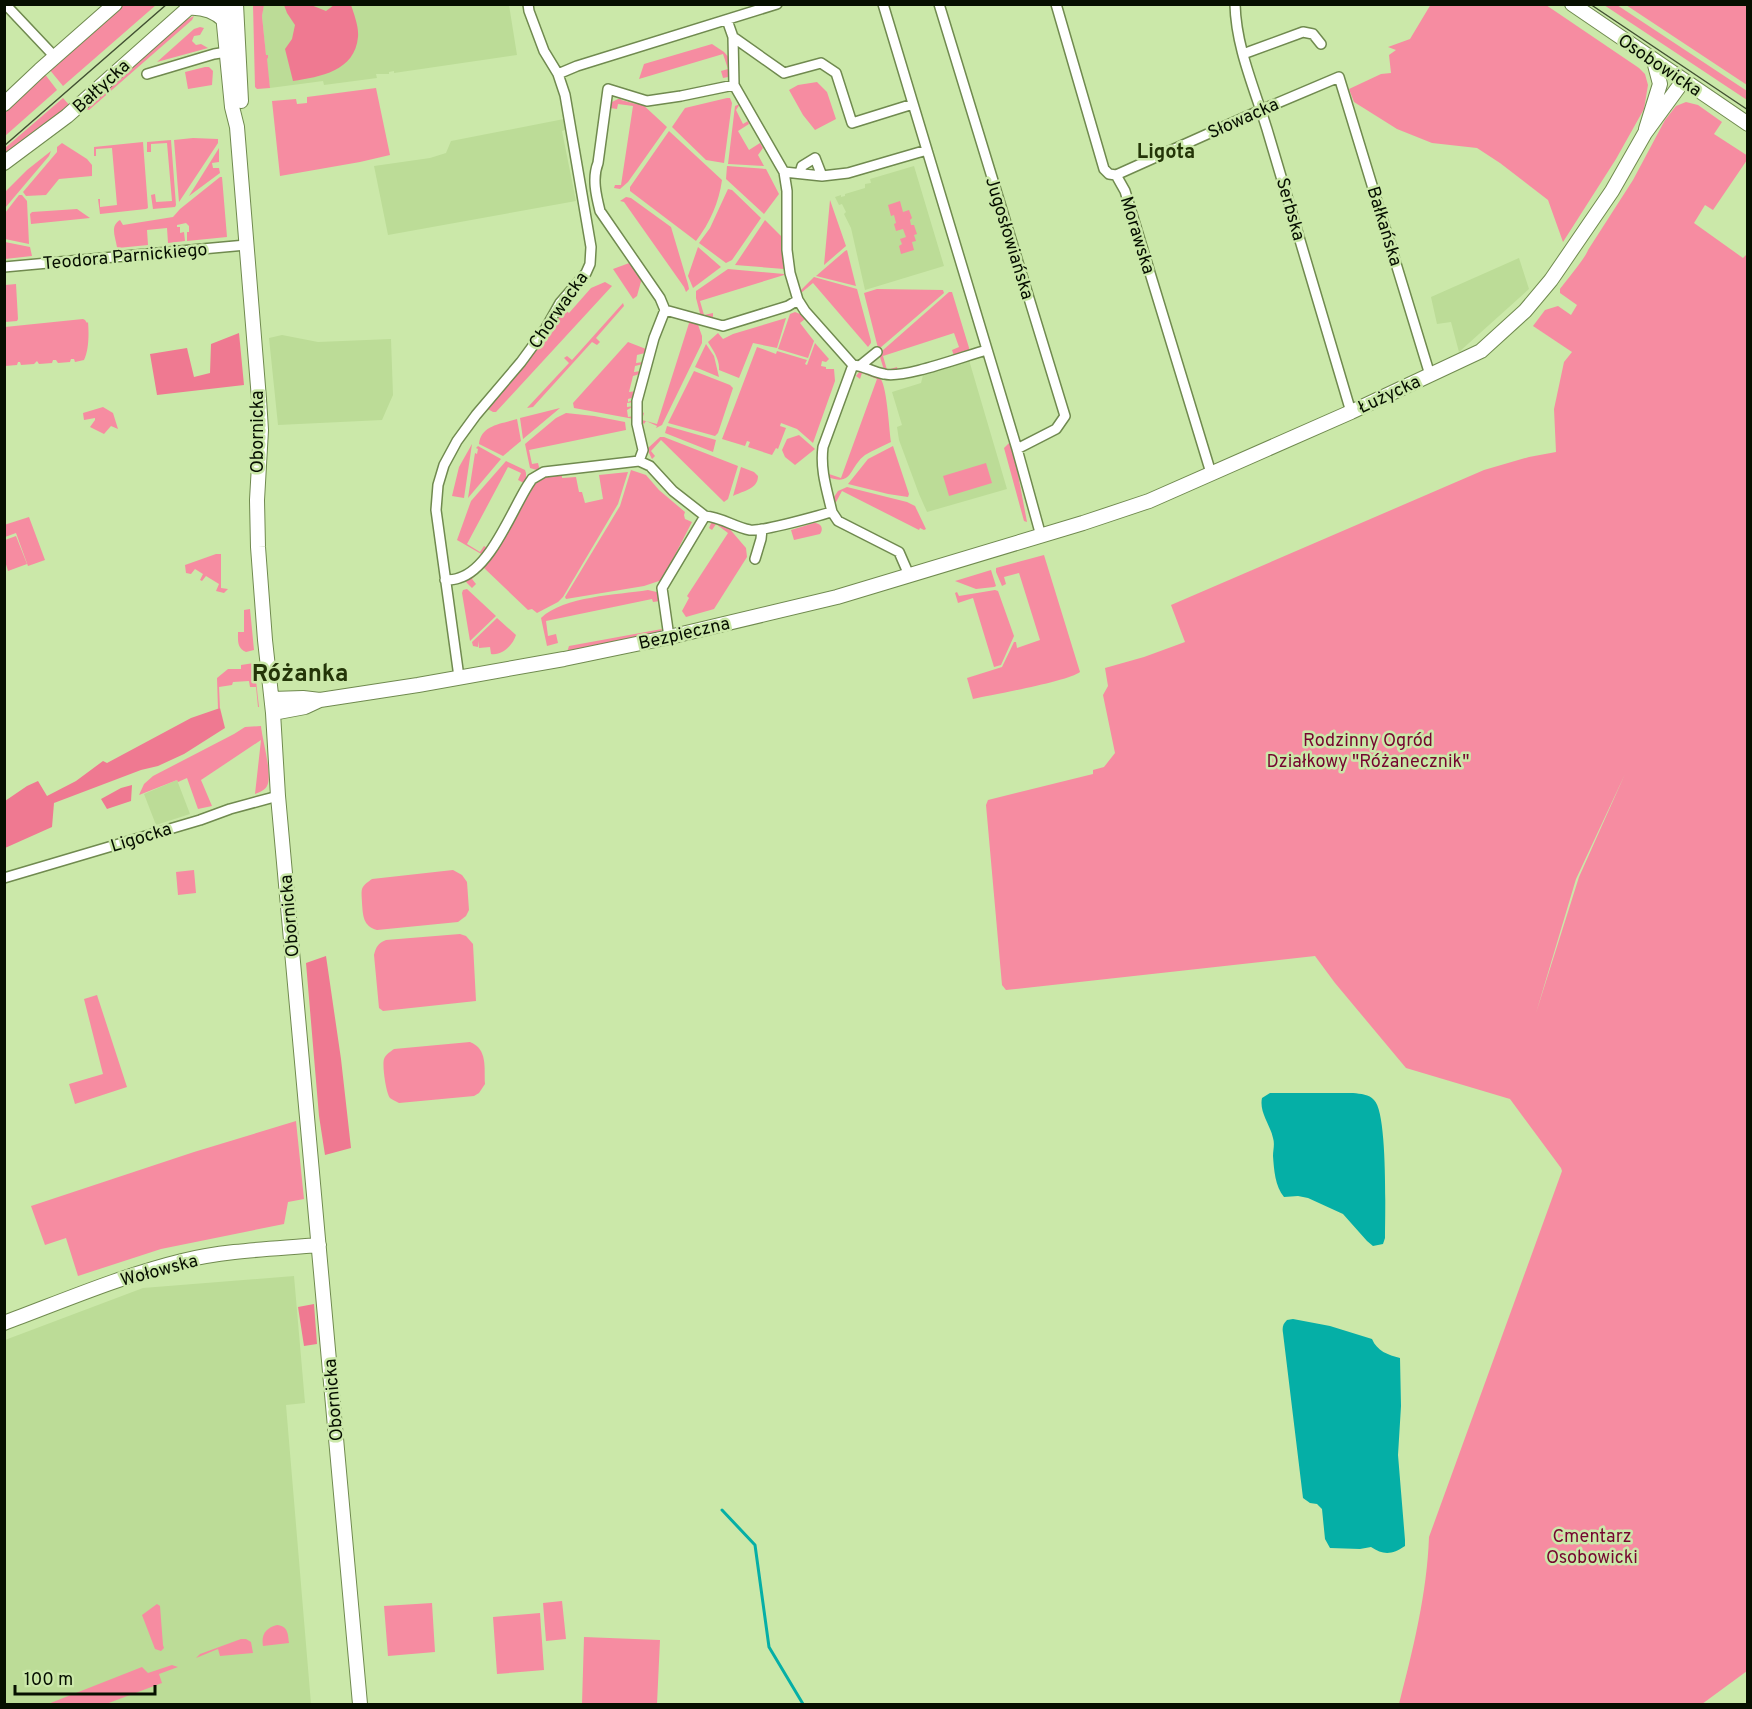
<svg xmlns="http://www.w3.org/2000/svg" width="1752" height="1709" font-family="Overpass,sans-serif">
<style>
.built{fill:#bcdc97}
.green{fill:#f68ca1;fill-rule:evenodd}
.forest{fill:#ef7991}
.water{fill:#05afa6}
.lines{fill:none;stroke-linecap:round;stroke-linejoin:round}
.stream{stroke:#05afa6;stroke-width:3}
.street-casing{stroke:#708a4f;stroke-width:12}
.secondary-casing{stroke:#708a4f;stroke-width:16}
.street{stroke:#fff;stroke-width:9}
.secondary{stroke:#fff;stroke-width:14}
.tram{stroke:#425133;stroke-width:1.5}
.labels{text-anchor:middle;stroke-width:5;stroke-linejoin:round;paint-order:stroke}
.street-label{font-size:18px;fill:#060f00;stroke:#cbe8a9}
.park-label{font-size:18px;fill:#75052f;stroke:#cbe8a9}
.neighbourhood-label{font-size:20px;font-weight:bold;fill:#243508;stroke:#cbe8a9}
.district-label{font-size:24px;font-weight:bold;fill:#243508;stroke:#cbe8a9}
</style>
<rect width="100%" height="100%" fill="#cbe8a9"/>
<path class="built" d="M264 4 509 5 517 55 394 73V71L389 72V74H376L377 78 324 85 323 81 270 88 266 59 268 58V56H266L262 16Z
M564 119 565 130 562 131 576 201 388 235 374 166 430 158 446 153 451 141Z
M914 166 944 266 865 290 851 228 844 214 846 212 842 204 839 205 835 197 841 195V197L845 196V194L865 188V184L871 183 870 179Z
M1519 258 1529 289 1459 352 1451 322 1437 324 1431 297Z
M282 335 318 342 391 339 393 395 382 420 278 425 269 338Z
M969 360 1007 489 927 512 919 494 899 440 897 427 902 425 892 392 921 383 923 375Z
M177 780 190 814 156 825 144 794Z
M294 1276 305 1403 286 1405 311 1704H5V1340L143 1288Z"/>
<path class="green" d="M1431 4 1546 5 1639 68 1645 74 1648 85 1644 109 1616 159 1563 242 1548 200 1500 163 1477 148 1432 143 1397 129 1354 102 1349 89 1381 74 1391 73 1389 55 1396 50 1388 47 1410 39Z
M123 5H156L63 86 49 69Z
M253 5H264L262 16 266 55H268V58L267 59 270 88 257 89 255 87Z
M1604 5H1617L1747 91V100Z
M1626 5H1747V85Z
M194 16 192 20 89 110 84 109 166 37 186 20Z
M200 27 204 28 200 35 194 36 192 41 196 45 201 44 208 48 157 62 194 29Z
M712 44 724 52 731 60 728 77 723 78 721 71 728 69 723 54 639 79 644 64Z
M205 67H209L213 71 212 85 188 89 185 72Z
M44 73 57 90 5 136 4 114Z
M817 82 827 92 836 119 815 130 803 115 789 90 798 85Z
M376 88 390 155 360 162 280 176 272 101 296 99 297 104 307 103V97Z
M63 98 71 107 5 157V148Z
M727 98H730L732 103 724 163 706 160 672 127 685 108Z
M618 99H621V100L636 104 637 101 640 102 667 127 628 182 620 189 614 188 615 185H621L633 106 618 104 617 109 610 108 612 102Z
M1686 102 1698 105 1722 122 1714 134 1748 156 1747 160 1713 210 1705 205 1694 223 1743 258 1748 253 1747 1671 1702 1704H1399C1413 1650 1427 1593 1429 1537L1562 1171 1561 1168 1510 1099 1406 1068 1335 983 1315 956 1006 990 1002 985 986 805 988 800 1093 774V770L1104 767 1115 753 1103 695 1108 686 1105 668 1144 657 1185 642 1171 605 1484 470 1529 457 1556 452 1554 409 1564 362 1572 352 1533 326 1545 310 1558 306 1571 315 1577 305 1560 293V289C1566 281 1586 257 1588 250L1633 180 1665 120 1676 106ZM1625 774 1579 877 1536 1013 1576 879Z
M740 104 736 110 743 124 748 121 749 124 738 131 749 150 760 143 763 148 758 155 764 166 728 164 735 106Z
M669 131 722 180C719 202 710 223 696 241L630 191V187Z
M193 138 218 139V143L179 202 174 140Z
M171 140 176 205 175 207 153 209 151 195 155 194 156 202 172 201 167 143 151 144V152H147V142Z
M143 142 148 208 146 209 100 214 98 199H100V207L117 205 112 148 96 149V156H94V147Z
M62 143 87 159 92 165V176L59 179 46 195 26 196 23 192 57 152V147Z
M219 148V162L212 163 213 168H219L220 173 189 196Z
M51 151 49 156 5 208V192L27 170Z
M727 166 766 169 779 194 764 214 726 179Z
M220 177H222L227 237 187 241V232H189V226L186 223 177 225V227H180V233L184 232 185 241 168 243 167 228 147 230 148 245 118 248 117 247C115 236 110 226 120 220L123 225 173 217 180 209Z
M728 189 732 190 761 218 732 260 726 263 699 243 710 228Z
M19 195H22L27 201 29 244 5 239V213Z
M626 197 631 198 671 227 688 284 689 289 686 292 684 287 624 202 620 201Z
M830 200 846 246 824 265Z
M900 201 903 212 909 210 912 218 910 220 911 225H914L917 234 914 235 916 241 912 242 914 250 901 254 899 246 902 244 900 239 906 237 903 229 896 231 894 224 896 223 894 215 891 216 888 205Z
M77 209 90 218 31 224 30 214 32 212Z
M765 220 781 236 784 269 735 265Z
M5 242 30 247 32 256 5 259Z
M698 247 721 267 693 288 688 276Z
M847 250 856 286 816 276 845 251Z
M632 262 642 278 637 296 633 299 613 269Z
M728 269 784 274V275L700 301 704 315 713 313V319L701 317 696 298V291Z
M814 277 857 289 871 341V343L868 347 813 283 801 293 800 291Z
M605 282 612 286 496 412H493L486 408 555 329 562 307 569 313 591 288Z
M16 284 18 319 17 321 5 322V285Z
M877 289 943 290 944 293 880 348H878L864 293Z
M949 292H952L970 351 954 356 952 350 959 347 954 333 883 356 887 370 897 367 898 371H888L884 370 880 357 882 351Z
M623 303 624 306 596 338 600 342 597 345 592 342 533 407 527 408 569 363 564 358 567 356 572 360Z
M795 312 800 314 805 319 800 323 814 341 808 358 778 349 790 314Z
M786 318 777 348 753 343 739 378 719 370C720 360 713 350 708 342L718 333 723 339 733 334Z
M83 319 85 320 87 323 88 322C89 333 89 350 84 360L75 362 74 359H71L70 362 58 363 56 360H53L52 363 39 364 37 361 34 364 21 365 20 362H18L17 365 5 366V327Z
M690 320 697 322 702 336V343L662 425 656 428 657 426 646 421 644 424 641 422 640 411 644 413 642 420 657 424Z
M628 342 646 349 645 353 637 355 636 363 643 362V364L635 366 634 372 641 371 640 374 633 376 629 392 637 391 635 397 628 399V402L635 399 634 402 627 403V407L634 406 627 410 628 417 634 416V419L574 408 573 403Z
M815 343 829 359 826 362 822 361 821 366 826 367V369H834L835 381 813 443 797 429 781 423 780 426 786 428 778 449 776 448 772 455 748 447 750 442 747 441 745 446 722 439 757 347 776 354 777 351 807 360 805 364 807 365Z
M706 344 714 356 719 377 695 367Z
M694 371 730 385 733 388 718 433 715 436 668 423Z
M860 371C866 372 874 373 879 377 887 382 889 430 891 442 883 446 873 450 865 455 849 467 853 487 828 477L826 473 841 478 877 379 862 373 860 379 856 376Z
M103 407 113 413 118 429 111 426 104 434 90 427 95 420V418L84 420 83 413Z
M560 408 523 439 520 418Z
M566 413 594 416 625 422 626 430 529 450 532 464 538 463 540 471 530 468 525 444 556 418Z
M517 419 521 441 503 456 479 444C481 425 501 424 517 419Z
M667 426 716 440 713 452 665 433Z
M799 435 815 449 795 465 785 457 782 450 787 439Z
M660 437H664L738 466 728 499 724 502 661 440 651 451 655 456 652 459 647 449Z
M1010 442 1016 464 1027 522 1024 521 1004 448Z
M472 444 464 498 452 496 459 467Z
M478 446 501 459 468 498 475 453 477 454 478 449 476 448Z
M893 446 909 494 908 497 888 494 848 484 868 459Z
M506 461 525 470 526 473V484L518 480 521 473 508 467 467 544 480 552 484 546 489 549 483 555 457 540 471 501Z
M986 463 992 483 949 496 943 476Z
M741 467 754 472 758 476C758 489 743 491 733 496Z
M631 470 646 475 659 490 685 512 684 515 685 519 692 522 662 580 644 586 566 599 565 597 620 506Z
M562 472V478L576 477 579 492H582L585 503 603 499 599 475 628 472 618 504 563 597 558 602 537 613 532 609 528 610 483 567 472 579 476 584 472 588 467 583 465 580 532 485 546 475Z
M847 487 907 502 915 506 926 529 924 530 920 528 919 530 842 491 835 504 834 497 838 491Z
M29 517 45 560 28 566 16 533 5 537 4 525Z
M712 521 728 527 746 548 747 557 714 609 686 617 682 611 689 598 687 596 728 533 716 524 712 530 709 528Z
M814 523C821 523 824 528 820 534L794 540 791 530Z
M16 536 27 564 8 571 5 561V540Z
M216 554H221V588L228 589 224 593 216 591 219 584 206 576 202 581 200 580 203 574 195 569 191 574 186 573 185 565Z
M1044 555 1080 672C1069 681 992 695 973 699L967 678 1002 667 1014 642H1016L1017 648 1040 640 1019 573 1004 577 1006 584 1002 586 996 572V568Z
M991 570 996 586 994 587 976 589 955 581Z
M467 589 496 616 470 641 462 593 463 590Z
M648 590 661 593 660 601 653 602 652 599 546 621 548 636 556 634 558 643 547 646 541 618C564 596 617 595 648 590Z
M995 590 998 591 1014 636 1001 665 994 667 973 598 958 603 955 593 957 592 959 596Z
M250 609 254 650 246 652C237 648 238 641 238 632H244V610Z
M497 618 516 635C513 645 502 656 491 654L490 647 479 648 478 641V647L473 646 472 642Z
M662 629 660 633 567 652 569 646Z
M254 663 259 707H258L256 687H250L249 681 233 682 232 685 219 687 220 708 218 709 217 678 228 669H241V665Z
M261 726C262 739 273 775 267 786 265 790 260 792 255 794L261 740 201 780 212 806 198 809 187 778 178 782 177 780 139 795 144 784 153 776 234 734 245 727Z
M194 870 196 893 178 895 176 872Z
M453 870 462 875 467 882 469 910 466 916 458 922 377 930C363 926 363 916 362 903 362 899 361 893 362 889 364 884 368 882 372 879Z
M460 934 466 936 473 944 476 1001 383 1011 379 1008 374 955C376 947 378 943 386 940Z
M97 995 127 1087 75 1104 69 1084 103 1074 84 999Z
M470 1042C488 1049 484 1068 485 1084L479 1093 474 1096 399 1103C396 1101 392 1100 390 1098 386 1093 382 1065 384 1059 386 1054 390 1052 394 1049Z
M296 1121 304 1199 288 1202 284 1224 161 1249 78 1276 66 1238 45 1245 31 1206 194 1152Z
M562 1601 566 1639 546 1641 543 1603Z
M432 1603 435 1652 388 1656 384 1606Z
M157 1604 160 1606 163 1645 164 1648 161 1651 155 1649 142 1615Z
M540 1613 544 1670 497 1674 493 1617Z
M277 1625C288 1626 288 1634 289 1643L263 1646C261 1634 266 1628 277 1625Z
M584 1637 660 1640 657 1704H582Z
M241 1639H246L251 1642 253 1653 220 1656 218 1649 196 1658 200 1654Z
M172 1665 178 1667 159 1674 162 1683 106 1704 87 1703 48 1704 142 1667 148 1673Z"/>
<path class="forest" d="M284 5H311L326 11 334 5H351C354 14 359 27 358 37 355 71 320 77 293 81L285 49 292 39 295 25 287 13Z
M239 333 244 385 157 395 150 354 187 348 194 377 210 373 211 344Z
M220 708 225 728 184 754 158 766 141 770 54 803 52 827 5 848V801L27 786 38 781 47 796 76 781 103 761 107 763 191 718Z
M132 785 131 801 107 809 101 799 121 788Z
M326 956 341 1059 351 1148 325 1155 319 1116 306 963Z
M314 1304 317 1344 304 1346 298 1307Z"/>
<path class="water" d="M1270 1093H1353C1361 1094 1369 1094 1374 1100 1388 1113 1385 1215 1385 1238L1383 1244 1373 1246 1367 1241 1343 1214 1308 1198 1298 1196 1284 1197C1275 1186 1274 1170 1273 1156 1273 1150 1275 1144 1273 1138 1270 1124 1259 1112 1262 1098Z
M1293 1319 1330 1326 1372 1339C1377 1351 1388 1355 1400 1358L1401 1406 1398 1455 1405 1540V1546C1392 1555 1383 1555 1371 1547L1360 1549 1330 1548 1325 1539 1322 1509 1317 1504 1310 1503 1303 1498 1283 1333C1282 1327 1283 1324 1287 1320Z"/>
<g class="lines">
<path class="stream" d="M722 1510 755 1545 769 1647 803 1704"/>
<defs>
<path id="street" d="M5 4 55 57
M883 4 1017 449 1041 536
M939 4 1065 416 1056 429 1017 449
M1056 4 1104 169 1109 174 1116 175 1125 191 1211 473
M1235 4C1236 50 1257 94 1269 136 1296 228 1324 320 1351 412
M727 20 733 37 734 85
M733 37 784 73 821 63 836 73 852 123 913 104
M1243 54 1303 32 1313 34 1321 44
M147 74 214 54 227 52
M558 74 577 66 777 4
M784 172 822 176 848 173 927 150
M800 173 802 166 815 158 822 176
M1116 175 1261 110 1339 77 1430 375
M4 267 246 245
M853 365C864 366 873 372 884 374 904 379 964 356 987 350
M861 365 877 352
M639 461 650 466 673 491 705 516
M832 512 838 521 899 552 909 575
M755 559 761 539 762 529
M445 580C449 580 454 580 459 578 490 569 511 512 528 485L532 479 544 472 639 461 643 450 637 424V401L654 338 665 310
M669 637 662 588 705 516C721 517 734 527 750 530 763 532 816 516 832 512 827 490 820 470 823 447L853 365 805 311 798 300 788 306 723 326 665 310 660 298 600 211C596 195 592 178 598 163L608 89 647 101 681 96 734 85 784 172 787 191V250L790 273 798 300
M459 677 436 510 438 485 444 465 457 441 476 415 521 362 546 328 560 303 586 273 590 264 591 247 565 95 558 74 544 51 529 11 528 4
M4 878 200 820 230 809 278 796"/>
<path id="secondary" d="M222 4 232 107 237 127 259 399 261 430 257 500 258 547 265 640 273 713 278 796 360 1704
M236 4 241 101
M1572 4 1748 124
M189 8C203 7 214 11 224 20
M4 104 40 70 115 4
M1646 129 1660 84 1654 61
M4 163 67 116 193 4
M272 699 303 698 320 700 418 685 564 659 665 638 837 597 1083 523 1149 501 1351 412 1481 351 1525 311 1551 280 1612 191 1645 133 1683 81
M273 713 305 707 320 700
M4 1323C63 1301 121 1276 182 1261 227 1250 274 1249 319 1245"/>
</defs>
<use href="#street" class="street-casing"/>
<use href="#secondary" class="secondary-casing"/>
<use href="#street" class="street"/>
<use href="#secondary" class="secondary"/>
<path class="tram" d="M1590 4 1748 110
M4 146 167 4"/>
</g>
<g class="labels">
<g class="street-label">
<text transform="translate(1660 65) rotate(34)" y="6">Osobowicka</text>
<text transform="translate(101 86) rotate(-42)" y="6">Bałtycka</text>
<text transform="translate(1243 118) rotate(-24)" y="6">Słowacka</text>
<text transform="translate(1291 209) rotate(74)" y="6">Serbska</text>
<text transform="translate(1385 226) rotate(73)" y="6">Bałkańska</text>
<text transform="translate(1138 235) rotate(73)" y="6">Morawska</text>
<text transform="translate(1010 238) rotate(73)" y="6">Jugosłowiańska</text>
<text transform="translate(125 256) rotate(-5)" y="6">Teodora Parnickiego</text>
<text transform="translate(558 310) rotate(-55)" y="6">Chorwacka</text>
<text transform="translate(1389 394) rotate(-25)" y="6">Łużycka</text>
<text transform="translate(257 432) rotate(-90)" y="6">Obornicka</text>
<text transform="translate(684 633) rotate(-13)" y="6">Bezpieczna</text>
<text transform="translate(141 837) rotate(-17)" y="6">Ligocka</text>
<text transform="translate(289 916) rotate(-95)" y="6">Obornicka</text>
<text transform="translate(159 1270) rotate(-15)" y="6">Wołowska</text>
<text transform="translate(333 1400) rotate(-95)" y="6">Obornicka</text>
</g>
<g class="park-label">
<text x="1368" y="746">Rodzinny Ogród<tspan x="1368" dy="21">Działkowy "Różanecznik"</tspan></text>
<text x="1592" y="1542">Cmentarz<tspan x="1592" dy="21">Osobowicki</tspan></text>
</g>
<g class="neighbourhood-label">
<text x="1166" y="158">Ligota</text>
</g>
<g class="district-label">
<text x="300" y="681">Różanka</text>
</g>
</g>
<rect width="1752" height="1709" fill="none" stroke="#060f00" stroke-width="12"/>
<path d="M15 1685v9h140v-9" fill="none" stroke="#060f00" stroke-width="3"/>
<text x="24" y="1685" font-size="18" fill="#060f00" stroke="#cbe8a9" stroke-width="4.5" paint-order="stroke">100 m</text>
</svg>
